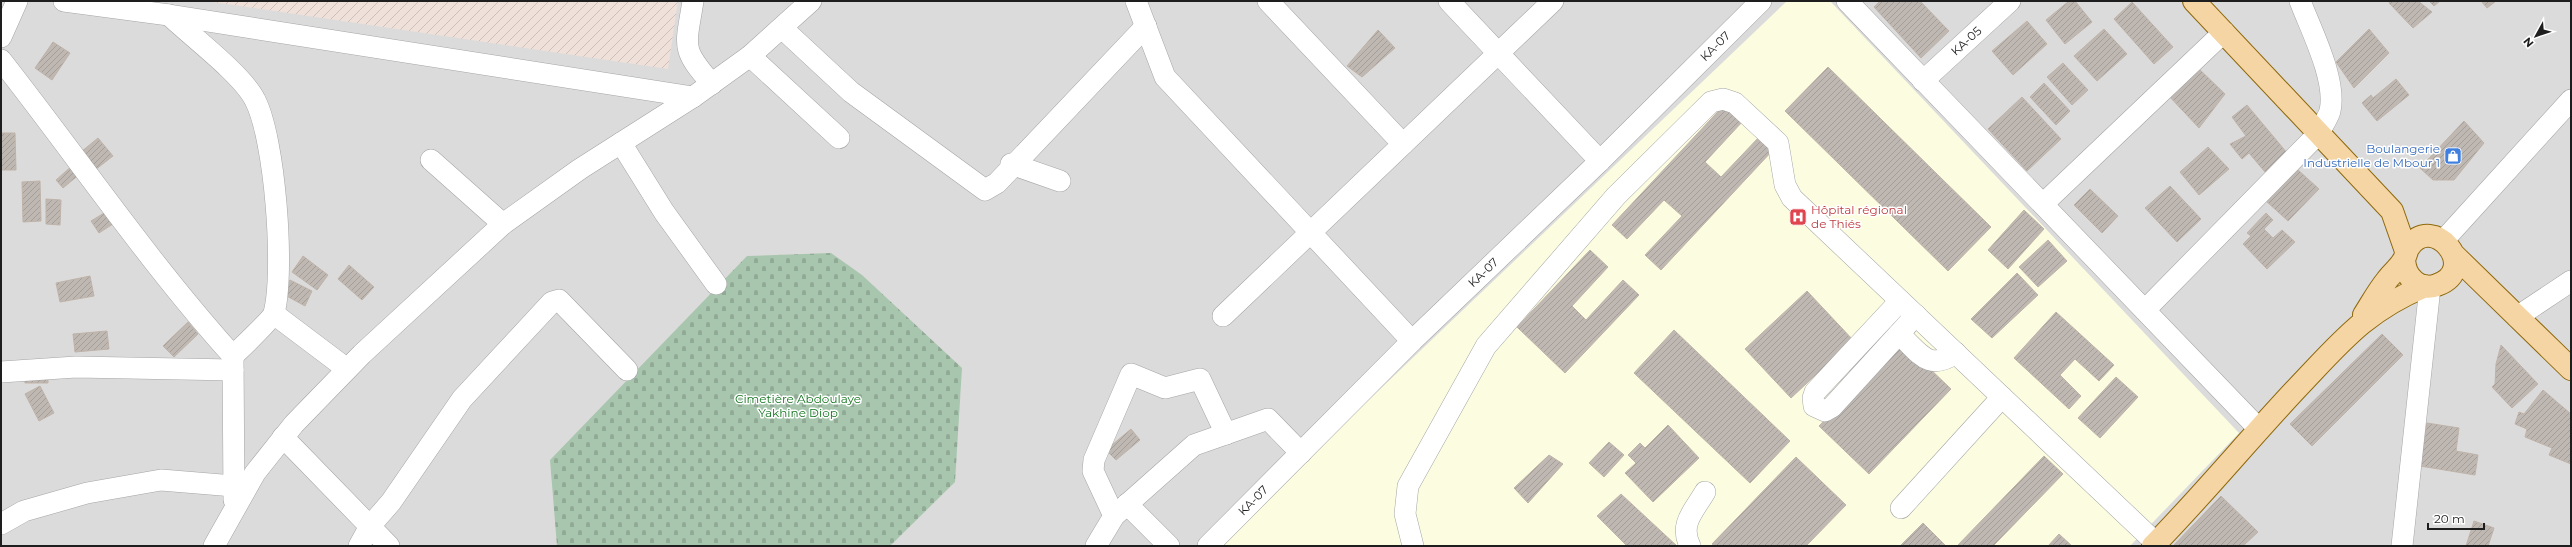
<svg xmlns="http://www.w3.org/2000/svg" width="2572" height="547" font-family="Montserrat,sans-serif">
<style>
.residential{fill:#dcdbdb}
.education{fill:#fcfde0}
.military{fill:url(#military-furrows)}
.cemetery{fill:url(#cemetery-stones)}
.building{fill:url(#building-hatch);stroke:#bfb3a9}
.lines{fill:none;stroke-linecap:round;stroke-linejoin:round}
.minor-casing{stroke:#a5a5a5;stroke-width:22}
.major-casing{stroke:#8e680b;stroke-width:24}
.minor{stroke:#fff;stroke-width:21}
.major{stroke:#f5d5a4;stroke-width:22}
.labels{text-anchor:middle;stroke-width:3;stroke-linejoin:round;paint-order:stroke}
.street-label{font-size:12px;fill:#1e1e1e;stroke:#fff}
.shop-label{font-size:12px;fill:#366cbe;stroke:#fff;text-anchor:end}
.health-label{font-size:12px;fill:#be3a42;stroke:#fff;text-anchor:start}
.park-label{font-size:12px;fill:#13761f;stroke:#fff}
</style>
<defs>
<pattern id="military-furrows" width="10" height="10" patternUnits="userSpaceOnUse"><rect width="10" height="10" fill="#efe0d9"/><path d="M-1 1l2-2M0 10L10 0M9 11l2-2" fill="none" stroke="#ccc0ba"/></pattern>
<pattern id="cemetery-stones" width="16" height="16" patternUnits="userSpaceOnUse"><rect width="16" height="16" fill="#a8c6ae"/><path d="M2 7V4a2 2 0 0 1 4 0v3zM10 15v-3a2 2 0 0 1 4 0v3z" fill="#90aa95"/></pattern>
<pattern id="building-hatch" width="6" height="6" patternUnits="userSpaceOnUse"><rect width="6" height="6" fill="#bfb8b2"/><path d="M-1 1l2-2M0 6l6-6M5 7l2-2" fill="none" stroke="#a49e99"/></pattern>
</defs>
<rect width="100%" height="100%" fill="#efece5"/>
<path class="residential" d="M1 1H2571V546H1Z"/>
<path class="education" d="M1787 1H1830L2239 433 2130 546H1223L1229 533Z"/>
<path class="military" d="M206 1H678L668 69Z"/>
<path class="cemetery" d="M831 253 862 275 962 368 955 482 890 546H557L550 460 747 256Z"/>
<path class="building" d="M1880 1H1920L1949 31 1921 58 1874 7Z
M2069 1H2075L2092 22 2065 44 2046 20Z
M2390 1H2418L2432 12 2413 28 2389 3Z
M2429 1H2440L2434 6Z
M2481 1H2496L2487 8Z
M2132 2 2173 47 2154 64 2114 19Z
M2027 21 2047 44 2013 75 1992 51Z
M2104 29 2127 54 2097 81 2074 56Z
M2369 29 2389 53 2354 88 2336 62Z
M1378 30 1395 48 1362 77 1347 66Z
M53 42 70 53 52 80 35 68Z
M2063 63 2088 90 2072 105 2047 77Z
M2196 66 2225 94 2199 128 2168 95Z
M1828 67 1991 227 1948 271 1785 111Z
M2396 79 2409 95 2377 121 2362 103 2371 95 2373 98Z
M2044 83 2070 111 2056 125 2030 97Z
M2022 97 2061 139 2027 171 1988 129Z
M1725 104 1743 121 1705 162 1721 177 1760 136 1774 149 1661 270 1645 255 1682 216 1664 200 1627 239 1612 225Z
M2247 105 2288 154 2265 172 2249 153 2242 159 2230 144 2246 136 2232 117Z
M2464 121 2484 143 2454 180H2433L2420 168Z
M1 133H15L16 170H1Z
M98 138 113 156 95 170 81 152Z
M2208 147 2229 169 2199 195 2180 172Z
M73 165 81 173 63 188 56 180Z
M2297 169 2319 189 2288 221 2266 201Z
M40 181 41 221 23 222 22 182Z
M2170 186 2201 219 2177 242 2145 208Z
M2090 189 2118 216 2102 233 2074 205Z
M46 199 61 200 60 225 46 224Z
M109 210 116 222 99 233 91 221Z
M2024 210 2044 229 2008 269 1988 250Z
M2266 213 2273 220 2264 229 2273 238 2282 230 2295 242 2267 269 2243 244 2251 236 2247 233Z
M2048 240 2067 261 2038 287 2019 267Z
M1590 250 1608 267 1572 306 1586 320 1623 280 1639 295 1565 373 1517 327Z
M303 256 328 275 317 290 292 272Z
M349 265 374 287 362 300 338 279Z
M2017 273 2038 295 1992 338 1971 319Z
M90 276 94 296 60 302 56 283Z
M290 280 312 291 305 306 283 294Z
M1807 291 1853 340 1791 398 1745 349Z
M2056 312 2114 365 2099 381 2075 359 2060 375 2081 396 2069 409 2014 358Z
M188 322 198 334 174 357 163 346Z
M1674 330 1790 441 1750 483 1634 373Z
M107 331 109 349 75 352 73 334Z
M2382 334 2403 355 2312 446 2290 424Z
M1901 341 1951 389 1869 474 1819 426Z
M2501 345 2538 384 2512 408 2492 387 2495 384 2496 364Z
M48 372V383H25V373Z
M2116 377 2138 397 2100 438 2078 418Z
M40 386 54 413 39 421 25 394Z
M2543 390 2571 414V464L2549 455 2552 448 2525 437 2527 429 2515 424 2519 412 2524 414Z
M2427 423 2459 428 2456 451 2478 455 2475 475 2420 466Z
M1668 425 1699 458 1653 502 1625 473 1636 463 1628 455 1640 443 1645 448Z
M1131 429 1140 440 1116 460 1106 450Z
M1609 442 1624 455 1604 477 1589 463Z
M1549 455 1563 464 1528 503 1514 488Z
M2044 456 2063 474 1993 546H1957Z
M1796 457 1846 505 1806 546H1715L1712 544Z
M1621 494 1677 546H1627L1597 516Z
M2221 496 2258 532 2243 546H2173Z
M2474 521 2494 528 2488 546H2466Z
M1923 523 1946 546H1900Z
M2059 534 2072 546H2048Z"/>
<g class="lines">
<defs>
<g id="minor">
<path d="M64 1 169 15 693 97"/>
<path d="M693 1C686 47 680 48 712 84"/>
<path d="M1136 1 1165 77 1412 341"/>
<path d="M1268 1 1403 144"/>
<path d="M1449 1 1600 161"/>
<path d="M1847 1 2259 429"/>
<path d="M782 28 851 92 985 190 997 183 1146 26"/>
<path d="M1 37 17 1"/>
<path d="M750 56 839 138"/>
<path d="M1 60C78 158 149 263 233 356 240 349 272 319 274 313 285 271 275 138 255 100 243 75 191 36 169 15"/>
<path id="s1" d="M1923 81 2010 1"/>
<path d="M621 143 664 212 716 284"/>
<path d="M431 160 503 224"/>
<path d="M1011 164 1060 181"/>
<path d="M2043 204 2224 32"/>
<path d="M2443 241 2571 100"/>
<path d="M1900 301 1815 392 1813 398 1814 406 1825 411 1832 407 1916 315"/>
<path d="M2145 310 2319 133C2322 126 2328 118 2330 111 2337 80 2311 30 2300 1"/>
<path d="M274 314 347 369"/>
<path d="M1223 316 1553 1"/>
<path d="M2517 317 2571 281"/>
<path d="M1899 334C1920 353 1928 372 1956 353"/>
<path d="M233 356 234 500"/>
<path d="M1 372 76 367 233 370"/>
<path d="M283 437 389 546"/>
<path d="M1127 504 1169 546"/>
<path d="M1901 508 2002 397"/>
<path d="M1114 516 1093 471 1094 460 1131 374 1165 388 1200 379 1226 434"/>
<path d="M1 524 24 511 87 493 161 480 234 486"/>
<path d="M214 546 255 473 294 424 362 354 503 224 580 169 693 97 750 56 811 1"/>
<path d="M359 546 370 526 391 502 462 399 552 302 559 300 627 370"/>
<path d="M1096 546 1114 516 1194 445 1268 419 1301 453"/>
<path id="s2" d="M1208 546 1412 341 1600 161 1761 1"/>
<path d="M1413 546 1405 514 1408 486 1486 346 1616 196 1711 102 1723 99 1735 103 1778 143 1785 185 1792 198 2156 543 2157 546"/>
<path d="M1690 546C1679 524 1694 511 1705 492"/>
<path d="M2402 546 2430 287"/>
</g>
<path id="major" d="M2194 1 2392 211 2406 251
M2454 255 2571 369
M2364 315C2371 304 2378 291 2387 280 2392 273 2399 268 2403 261 2406 257 2406 251 2409 247 2433 212 2481 269 2437 285 2430 288 2420 287 2414 281 2407 275 2405 269 2404 260
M2153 546C2203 495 2249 439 2298 387 2341 342 2365 311 2425 286"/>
</defs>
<use href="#minor" class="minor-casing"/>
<use href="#major" class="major-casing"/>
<use href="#minor" class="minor"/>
<use href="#major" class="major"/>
</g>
<defs>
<symbol id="shop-square" viewBox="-11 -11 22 22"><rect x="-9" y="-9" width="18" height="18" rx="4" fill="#3f7fe0" stroke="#fff"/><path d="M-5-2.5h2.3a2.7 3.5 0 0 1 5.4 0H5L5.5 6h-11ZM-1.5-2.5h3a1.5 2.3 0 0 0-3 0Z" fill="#fff"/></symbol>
<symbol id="hospital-square" viewBox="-11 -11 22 22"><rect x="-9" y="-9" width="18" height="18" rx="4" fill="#e0444e" stroke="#fff"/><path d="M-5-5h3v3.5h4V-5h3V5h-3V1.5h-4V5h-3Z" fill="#fff"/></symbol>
</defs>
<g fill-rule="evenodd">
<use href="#shop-square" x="2443" y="146" width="20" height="20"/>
<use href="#hospital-square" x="1788" y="207" width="20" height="20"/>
</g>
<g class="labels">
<g class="street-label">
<text dy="4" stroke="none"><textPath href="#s1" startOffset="59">KA-05</textPath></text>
<text dy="4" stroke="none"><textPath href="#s2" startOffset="712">KA-07</textPath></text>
<text dy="4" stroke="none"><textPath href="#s2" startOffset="388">KA-07</textPath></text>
<text dy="4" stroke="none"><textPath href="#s2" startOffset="64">KA-07</textPath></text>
</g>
<g class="shop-label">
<text x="2440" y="153">Boulangerie<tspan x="2440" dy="14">Industrielle de Mbour 1</tspan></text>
</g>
<g class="health-label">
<text x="1811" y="214">Hôpital régional<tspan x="1811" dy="14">de Thiés</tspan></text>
</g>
<g class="park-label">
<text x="798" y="403">Cimetière Abdoulaye<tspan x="798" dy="14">Yakhine Diop</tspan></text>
</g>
</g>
<rect width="2572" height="547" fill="none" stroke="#1e1e1e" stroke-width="4"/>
<g transform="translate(2536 36) rotate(230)" stroke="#ffffff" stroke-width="3" paint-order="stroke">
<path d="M0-3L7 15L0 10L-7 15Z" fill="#1e1e1e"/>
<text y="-6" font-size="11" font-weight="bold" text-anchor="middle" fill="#1e1e1e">N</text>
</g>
<path d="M2428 523v6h56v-6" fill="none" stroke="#1e1e1e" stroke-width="2"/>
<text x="2434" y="523" font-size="12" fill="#1e1e1e" stroke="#ffffff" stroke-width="3" paint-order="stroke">20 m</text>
</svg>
